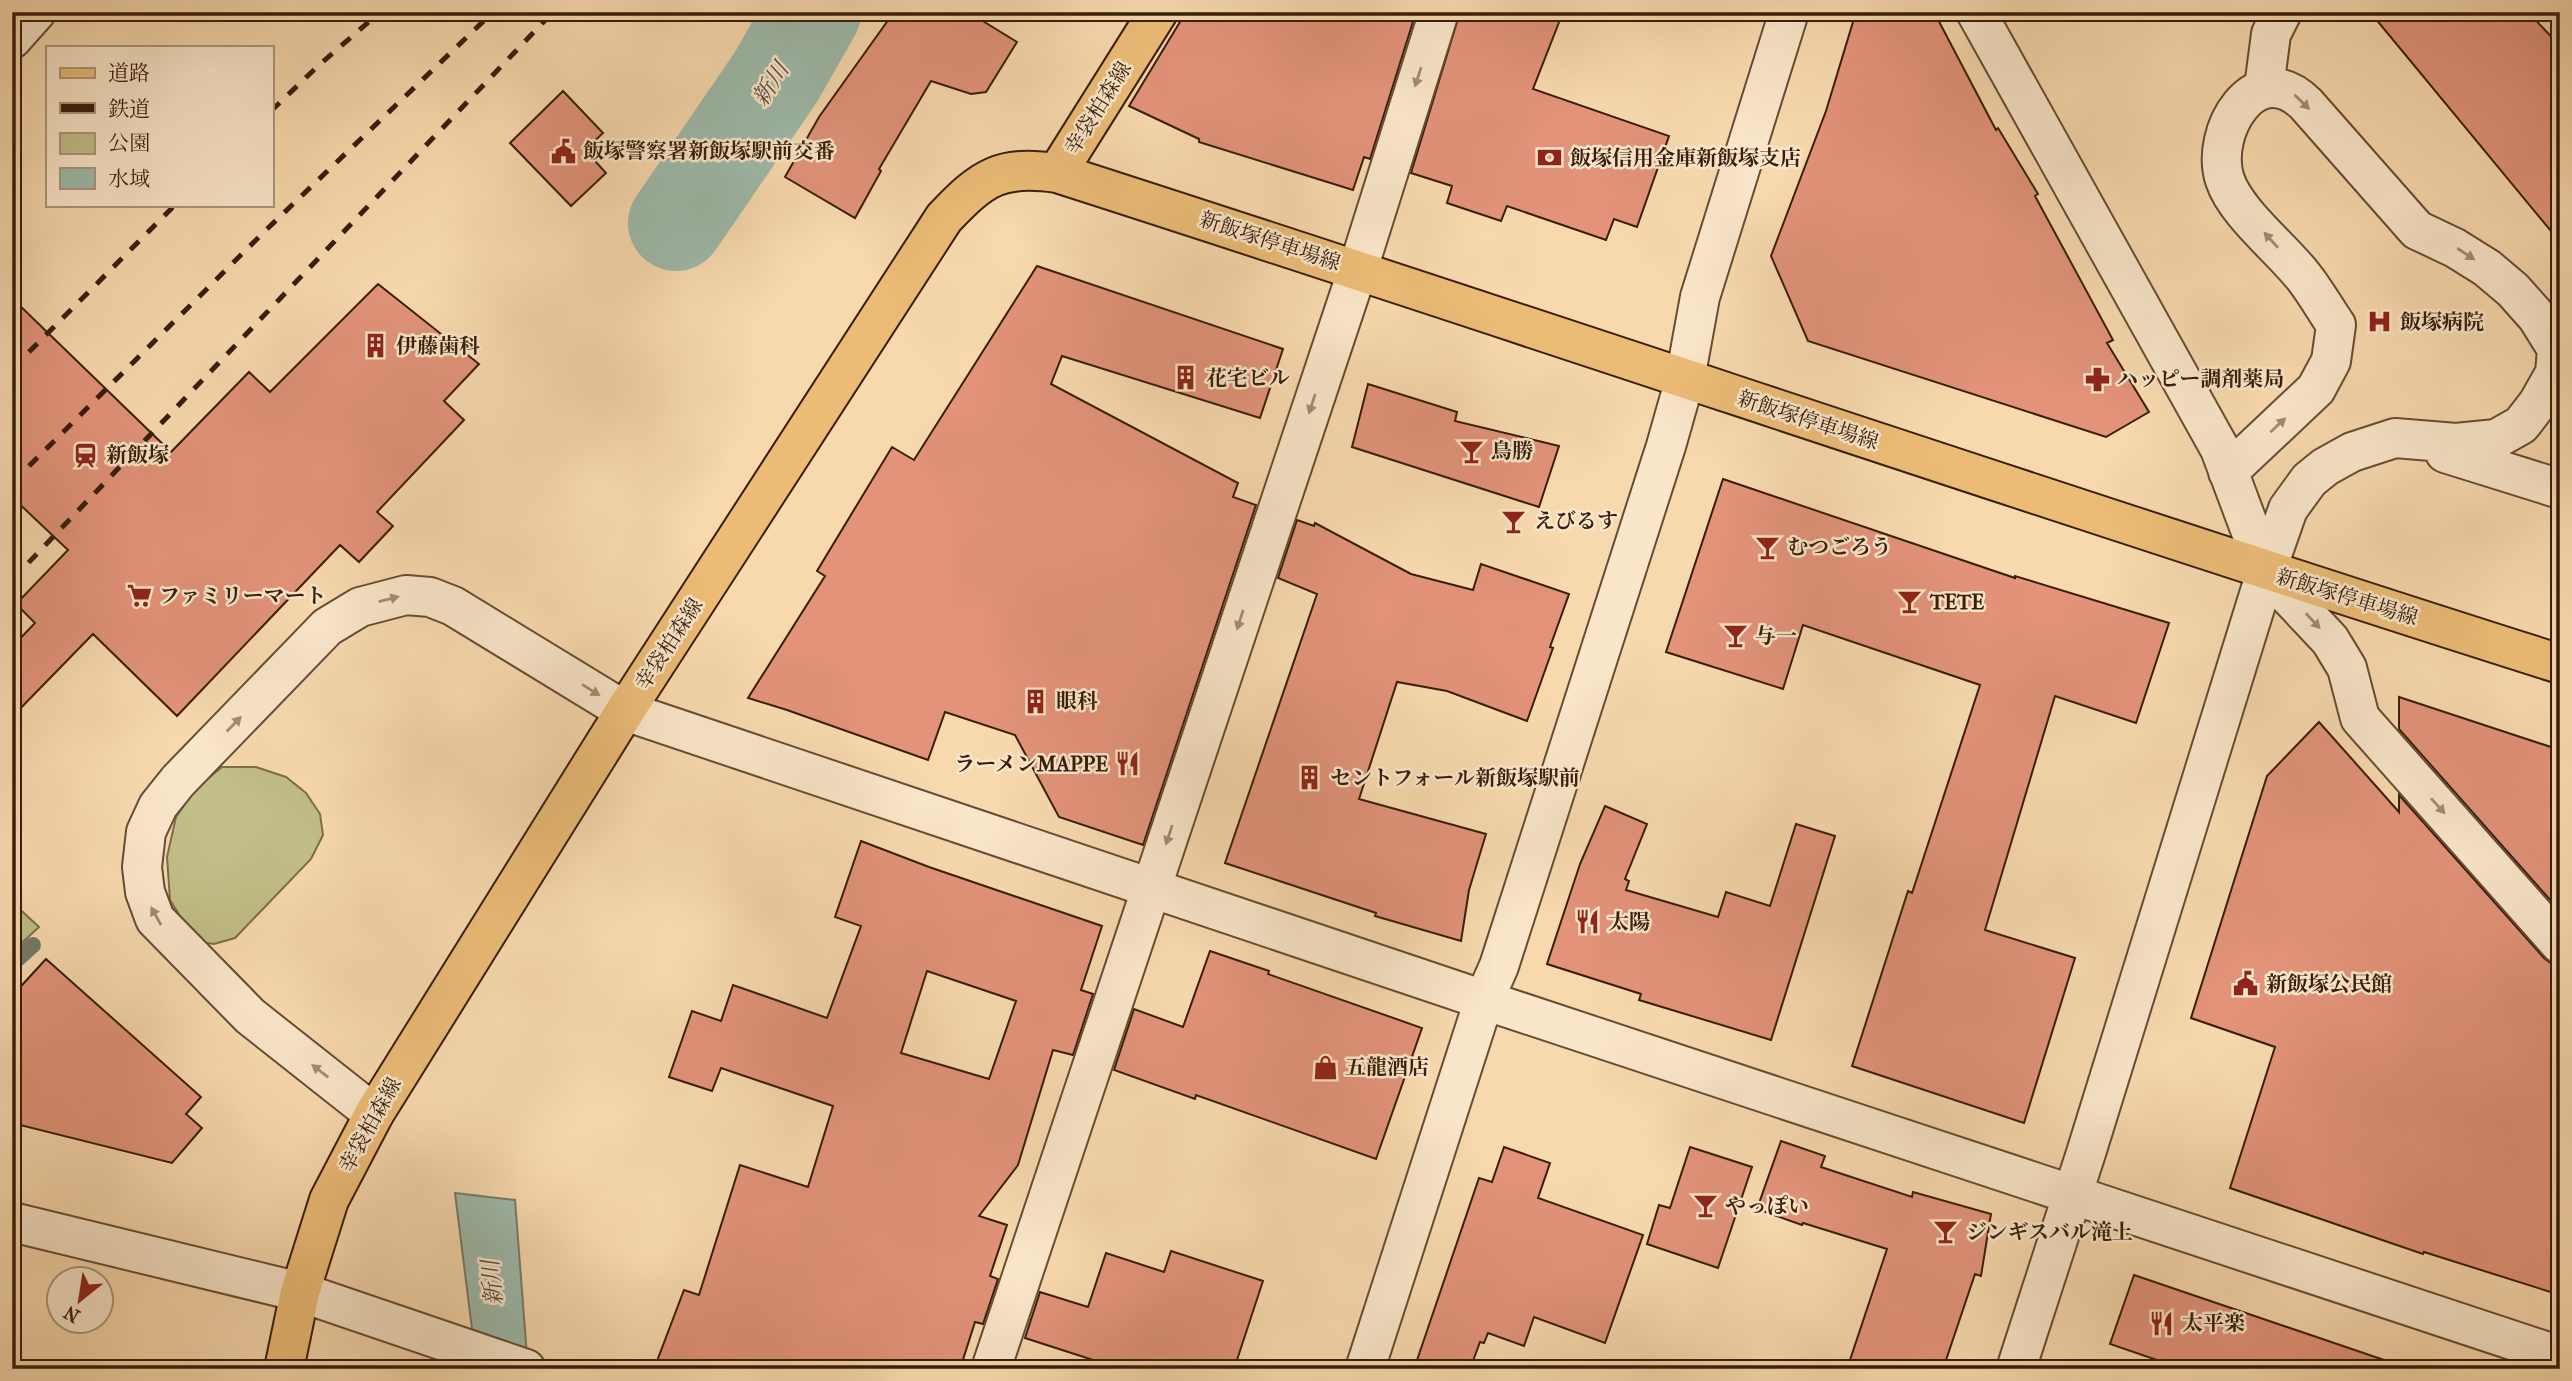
<svg xmlns="http://www.w3.org/2000/svg" width="2572" height="1381" font-family="'IM FELL French Canon','Noto Serif JP',serif">
<style>
.green{fill:#c2be87;stroke:#7c6e49;stroke-width:2}
.water{fill:#9dbaab;stroke:#747b6b;stroke-width:2}
.lines{fill:none;stroke-linecap:round;stroke-linejoin:round}
.stream{stroke:#747b6b;stroke-width:16}
.river{stroke:#9dbaab;stroke-width:96}
.building{fill:#e2937a;stroke:#371d0b;stroke-width:2;fill-rule:evenodd}
.minor-casing{stroke:#674c34;stroke-width:42}
.major-casing{stroke:#371d0b;stroke-width:42}
.minor{stroke:#fae6ca;stroke-width:38}
.major{stroke:#ecbc77;stroke-width:38}
.rail{stroke:#371d0b;stroke-width:5;stroke-dasharray:12 12;stroke-linecap:butt}
.oneway{fill:#a28c74}
.labels{text-anchor:middle;stroke-width:5;stroke-linejoin:round;paint-order:stroke}
.street-label{font-size:21px;fill:#371d0b;stroke:#fae6ca}
.poi-label{font-size:21px;font-weight:bold;fill:#371d0b;stroke:#fae6ca;text-anchor:start}
.water-label{font-size:23px;font-style:italic;fill:#564c3b;stroke:#fae6ca}
</style>
<rect width="100%" height="100%" fill="#f8d9ae"/>
<filter id="stains"><feTurbulence type="fractalNoise" baseFrequency=".00286" numOctaves="4"/><feColorMatrix values="0 0 0 0 .2 0 0 0 0 .09 0 0 0 0 .02 0 0 0 .5 -.17"/></filter>
<radialGradient id="worn" r=".72"><stop offset=".6" stop-color="#630" stop-opacity="0"/><stop offset="1" stop-color="#630" stop-opacity=".3"/></radialGradient>
<path class="green" d="M222 767H256L286 777 306 793 320 814 323 835 311 859 235 938 214 944 200 942 193 937 170 900 167 857 176 817 195 789Z
M12 902 39 927 12 952Z"/>
<path class="water" d="M781 12H834L704 228 661 200Z
M455 1193 515 1200 528 1369H477Z"/>
<g class="lines">
<path class="stream" d="M12 964 33 945"/>
<path class="river" d="M676 223 776 77 813 12"/>
</g>
<path class="building" d="M894 12H968L1017 42 986 92 971 94 931 81 879 169 881 171 855 218 785 177 819 117Z
M1186 12H1416L1370 159 1364 157 1353 190 1199 142V139L1129 106Z
M1460 12H1563L1533 89 1669 136 1637 227 1614 219 1606 240 1507 206 1501 221 1447 203 1452 186 1411 173Z
M1856 12H1934L1996 130 1998 128 2038 194 2035 196 2113 340 2107 343 2149 412 2106 437 1808 341 1771 256 1826 111Z
M2370 12H2528L2560 46V242Z
M563 91 603 133 585 150 606 173 571 206 510 143Z
M1037 266 1283 349 1260 418 1062 356 1051 384 1238 483 1233 497 1256 505 1143 845 1059 817 1015 735 945 712 928 760 787 710 748 698 825 576 817 571 892 447 914 460Z
M378 284 479 364 444 401 464 420 377 512 393 526 359 562 340 545 177 716 93 634 12 717V647L35 623 16 604 68 550 12 497V298L171 452 249 372 270 392Z
M1368 384 1457 412 1455 421 1559 446 1539 507 1352 447Z
M1723 479 2015 578V576L2169 623 2136 723 2055 696 1985 930 2075 958 2024 1123 1852 1066 1908 891 1912 893 1980 685 1803 625 1783 689 1666 652Z
M1297 520 1314 526 1315 523 1411 574 1473 590 1481 564 1569 594 1550 647 1553 648 1527 721 1447 691 1397 682 1359 799 1486 834 1469 890 1461 941 1375 916 1376 913 1225 863 1317 594 1278 578Z
M2399 697 2560 750V911L2399 729Z
M2319 722 2399 812V795L2544 958 2552 964 2560 965V1295L2424 1252 2423 1254 2230 1188 2275 1047 2191 1018 2267 776Z
M1605 806 1647 824 1625 879 1629 881 1626 890 1718 917 1726 892 1770 906 1796 824 1835 836 1771 1040 1639 1000 1641 994 1547 964 1580 864Z
M861 841 929 867 1102 926 1081 990 1093 994 1073 1055 1053 1050 1018 1165 979 1216 1007 1225 990 1276 998 1279 983 1324 975 1322 960 1369H654L684 1290 699 1295 740 1165 808 1187 833 1106 721 1068 712 1091 669 1077 692 1011 721 1021 733 985 827 1018 861 926 835 917ZM927 971 1016 1001 989 1079 901 1053Z
M1210 951 1269 971 1268 974 1422 1028 1376 1159 1196 1095 1195 1099 1114 1070 1134 1009 1183 1027Z
M46 959 201 1097 186 1114 202 1128 172 1163 12 1123V996Z
M1781 1141 1825 1156 1821 1167 1912 1197 1913 1192 1991 1214 1981 1276 1975 1274 1943 1369H1847L1887 1249 1803 1223 1802 1225 1757 1209Z
M1504 1147 1550 1163 1538 1198 1643 1235 1605 1343 1534 1317 1524 1346 1488 1333 1484 1343 1480 1342 1470 1369H1414L1479 1178 1492 1182Z
M1690 1147 1752 1167 1718 1268 1647 1244 1659 1205 1670 1208Z
M1171 1251 1263 1281 1234 1369H1121L1025 1338 1040 1292 1088 1307 1106 1253 1164 1272Z
M2134 1275 2387 1361 2386 1369H2183L2110 1344Z"/>
<g class="lines">
<defs>
<path id="minor" d="M1976 12 2220 449 2266 572 2086 1153 2016 1369
M12 39 36 12
M2264 88 2271 34 2282 12
M2445 453 2560 489
M2228 472 2316 389 2331 361 2336 325C2325 309 2315 291 2303 276 2281 248 2236 213 2225 180 2209 133 2255 54 2306 104L2417 230 2455 248 2487 268 2513 290 2537 317 2557 349 2555 373 2538 403 2521 425 2496 439 2456 443 2395 438 2352 452 2325 467 2309 480 2288 509 2266 572 2330 640 2347 668 2360 718 2560 944
M374 1114 250 1016 155 919 145 892 142 867 146 832 158 806 178 781 327 627 360 607 406 595 430 597 453 606 625 711 1484 1000 2560 1356
M12 1222 300 1292 526 1369
M991 1369 1358 269 1439 12
M1365 1369 1484 1000 1499 966 1666 446 1685 379 1700 297 1789 12"/>
<path id="major" d="M1057 173 1158 12
M284 1369 300 1292 329 1200 374 1114 625 711 944 218C983 177 1000 165 1057 173 1559 334 2057 505 2560 664"/>
</defs>
<use href="#minor" class="minor-casing"/>
<use href="#major" class="major-casing"/>
<use href="#minor" class="minor"/>
<use href="#major" class="major"/>
<path class="rail" d="M271 111 318 66 380 12
M12 369 175 205
M12 483 266 230 493 12
M12 580 553 12"/>
</g>
<defs><path id="oneway-solid" d="M-6-.8H1V-3.2L6.5 0L1 3.2V.8H-6Z" transform="scale(1.75)"/></defs>
<g class="oneway">
<use href="#oneway-solid" transform="translate(1418 77) rotate(108)"/>
<use href="#oneway-solid" transform="translate(2302 102) rotate(44)"/>
<use href="#oneway-solid" transform="translate(2271 240) rotate(-132)"/>
<use href="#oneway-solid" transform="translate(2466 254) rotate(33)"/>
<use href="#oneway-solid" transform="translate(1312 404) rotate(108)"/>
<use href="#oneway-solid" transform="translate(2278 425) rotate(-43)"/>
<use href="#oneway-solid" transform="translate(389 599) rotate(-14)"/>
<use href="#oneway-solid" transform="translate(1240 620) rotate(108)"/>
<use href="#oneway-solid" transform="translate(2313 621) rotate(47)"/>
<use href="#oneway-solid" transform="translate(591 690) rotate(32)"/>
<use href="#oneway-solid" transform="translate(234 724) rotate(-46)"/>
<use href="#oneway-solid" transform="translate(2438 806) rotate(48)"/>
<use href="#oneway-solid" transform="translate(1169 835) rotate(108)"/>
<use href="#oneway-solid" transform="translate(156 916) rotate(-119)"/>
<use href="#oneway-solid" transform="translate(320 1071) rotate(-142)"/>
</g>
<defs>
<symbol id="civic-bare" viewBox="-9 -9 18 18"><path d="M-.6-6.5H3V-4.5H.6V-3L4-1V1h2V6H-6V1h2V-1L-.6-3ZM-1.2 2.5V6h2.4V2.5Z" fill="#8f2418" stroke="#fae6ca" stroke-width="2.5" paint-order="stroke"/></symbol>
<symbol id="bank-bare" viewBox="-9 -9 18 18"><path d="M-6-4H6V4H-6ZM0-2.3a2.3 2.3 0 1 0 0 4.6a2.3 2.3 0 1 0 0-4.6Z" fill="#8f2418" stroke="#fae6ca" stroke-width="2.5" paint-order="stroke"/></symbol>
<symbol id="hospital-bare" viewBox="-9 -9 18 18"><path d="M-5-5h3v3.5h4V-5h3V5h-3V1.5h-4V5h-3Z" fill="#8f2418" stroke="#fae6ca" stroke-width="2.5" paint-order="stroke"/></symbol>
<symbol id="building-bare" viewBox="-9 -9 18 18"><path d="M-4-6H4V6H1V3H-1V6H-4ZM-2.5-4.3h1.7v1.8h-1.7ZM.8-4.3h1.7v1.8H.8ZM-2.5-1h1.7V.8h-1.7ZM.8-1h1.7V.8H.8Z" fill="#8f2418" stroke="#fae6ca" stroke-width="2.5" paint-order="stroke"/></symbol>
<symbol id="pharmacy-bare" viewBox="-9 -9 18 18"><path d="M-2-6h4v4h4v4h-4v4h-4v-4h-4v-4h4Z" fill="#8f2418" stroke="#fae6ca" stroke-width="2.5" paint-order="stroke"/></symbol>
<symbol id="bar-bare" viewBox="-9 -9 18 18"><path d="M-6-5H6L.8 .8V4.5H3.5V6h-7V4.5H-.8V.8Z" fill="#8f2418" stroke="#fae6ca" stroke-width="2.5" paint-order="stroke"/></symbol>
<symbol id="station-bare" viewBox="-9 -9 18 18"><path d="M-3-6H3Q5-6 5-4V2Q5 4 3 4L4.5 6H3L1.5 4h-3L-3 6H-4.5L-3 4Q-5 4-5 2V-4Q-5-6-3-6ZM-3.5-4v3h7v-3ZM-3.5 1v1.5H-2V1ZM2 1v1.5H3.5V1Z" fill="#8f2418" stroke="#fae6ca" stroke-width="2.5" paint-order="stroke"/></symbol>
<symbol id="supermarket-bare" viewBox="-9 -9 18 18"><path d="M-6-5.5h2.5l.6 2H6L4.5 2H-2.5L-4.4-4H-6ZM-1.5 3.2a1.3 1.3 0 1 0 .1 0ZM3 3.2a1.3 1.3 0 1 0 .1 0Z" fill="#8f2418" stroke="#fae6ca" stroke-width="2.5" paint-order="stroke"/></symbol>
<symbol id="restaurant-bare" viewBox="-9 -9 18 18"><path d="M-5-6h1v4h1v-4h1v4h1v-4h1v5L-1.5 .5V6h-2V.5L-5-1ZM5-6V6H3V1.5H1.5Q1.5-4 5-6Z" fill="#8f2418" stroke="#fae6ca" stroke-width="2.5" paint-order="stroke"/></symbol>
<symbol id="shop-bare" viewBox="-9 -9 18 18"><path d="M-5-2.5h2.3a2.7 3.5 0 0 1 5.4 0H5L5.5 6h-11ZM-1.5-2.5h3a1.5 2.3 0 0 0-3 0Z" fill="#8f2418" stroke="#fae6ca" stroke-width="2.5" paint-order="stroke"/></symbol>
</defs>
<g fill-rule="evenodd">
<use href="#civic-bare" x="546" y="134" width="35" height="35"/>
<use href="#bank-bare" x="1532" y="140" width="35" height="35"/>
<use href="#hospital-bare" x="2362" y="304" width="35" height="35"/>
<use href="#building-bare" x="358" y="328" width="35" height="35"/>
<use href="#building-bare" x="1168" y="360" width="35" height="35"/>
<use href="#pharmacy-bare" x="2080" y="362" width="35" height="35"/>
<use href="#bar-bare" x="1454" y="434" width="35" height="35"/>
<use href="#station-bare" x="68" y="438" width="35" height="35"/>
<use href="#bar-bare" x="1496" y="504" width="35" height="35"/>
<use href="#bar-bare" x="1750" y="530" width="35" height="35"/>
<use href="#supermarket-bare" x="122" y="578" width="35" height="35"/>
<use href="#bar-bare" x="1892" y="584" width="35" height="35"/>
<use href="#bar-bare" x="1718" y="618" width="35" height="35"/>
<use href="#building-bare" x="1018" y="684" width="35" height="35"/>
<use href="#restaurant-bare" x="1110" y="746" width="35" height="35"/>
<use href="#building-bare" x="1292" y="760" width="35" height="35"/>
<use href="#restaurant-bare" x="1570" y="904" width="35" height="35"/>
<use href="#civic-bare" x="2228" y="966" width="35" height="35"/>
<use href="#shop-bare" x="1308" y="1050" width="35" height="35"/>
<use href="#bar-bare" x="1688" y="1188" width="35" height="35"/>
<use href="#bar-bare" x="1928" y="1214" width="35" height="35"/>
<use href="#restaurant-bare" x="2144" y="1306" width="35" height="35"/>
</g>
<g class="labels">
<g class="street-label">
<text transform="translate(1098 108) rotate(-58)" y="7">幸袋柏森線</text>
<text transform="translate(1270 241) rotate(18)" y="7">新飯塚停車場線</text>
<text transform="translate(1808 420) rotate(18)" y="7">新飯塚停車場線</text>
<text transform="translate(2347 597) rotate(17)" y="7">新飯塚停車場線</text>
<text transform="translate(669 644) rotate(-57)" y="7">幸袋柏森線</text>
<text transform="translate(370 1125) rotate(-61)" y="7">幸袋柏森線</text>
</g>
<g class="poi-label">
<text x="583" y="158">飯塚警察署新飯塚駅前交番</text>
<text x="1570" y="165">飯塚信用金庫新飯塚支店</text>
<text x="2400" y="329">飯塚病院</text>
<text x="396" y="353">伊藤歯科</text>
<text x="1206" y="385">花宅ビル</text>
<text x="2117" y="386">ハッピー調剤薬局</text>
<text x="1491" y="458">鳥勝</text>
<text x="106" y="462">新飯塚</text>
<text x="1534" y="528">えびるす</text>
<text x="1787" y="554">むつごろう</text>
<text x="159" y="603">ファミリーマート</text>
<text x="1930" y="609">TETE</text>
<text x="1755" y="643">与一</text>
<text x="1056" y="708">眼科</text>
<text x="1108" y="771" text-anchor="end">ラーメンMAPPE</text>
<text x="1330" y="785">セントフォール新飯塚駅前</text>
<text x="1608" y="929">太陽</text>
<text x="2266" y="991">新飯塚公民館</text>
<text x="1345" y="1074">五龍酒店</text>
<text x="1725" y="1213">やっぽい</text>
<text x="1966" y="1239">ジンギスバル滝上</text>
<text x="2182" y="1330">太平楽</text>
</g>
<g class="water-label">
<text transform="translate(770 84) rotate(-57)" y="8">新川</text>
<text transform="translate(492 1283) rotate(-96)" y="8">新川</text>
</g>
</g>
<rect width="2572" height="1381" fill="none" stroke="#f8d9ae" stroke-width="42"/>
<rect x="14" y="14" width="2544" height="1353" fill="none" stroke="#371d0b" stroke-width="3.5"/>
<rect x="21" y="21" width="2530" height="1339" fill="none" stroke="#371d0b" stroke-width="2"/>
<rect x="46" y="46" width="228" height="161" fill="#fae6ca" stroke="#ac967e" stroke-width="2"/>
<rect x="60" y="68" width="35" height="10" fill="#ecbc77" stroke="#ac967e" stroke-width="2"/>
<text x="108" y="80" font-size="21" fill="#371d0b">道路</text>
<rect x="60" y="103" width="35" height="10" fill="#371d0b" stroke="#ac967e" stroke-width="2"/>
<text x="108" y="116" font-size="21" fill="#371d0b">鉄道</text>
<rect x="60" y="133" width="35" height="21" fill="#c2be87" stroke="#ac967e" stroke-width="2"/>
<text x="108" y="150" font-size="21" fill="#371d0b">公園</text>
<rect x="60" y="168" width="35" height="21" fill="#9dbaab" stroke="#ac967e" stroke-width="2"/>
<text x="108" y="186" font-size="21" fill="#371d0b">水域</text>
<g transform="translate(80 1300) rotate(210)"><circle r="33" fill="#fae6ca" stroke="#ac967e" stroke-width="2"/>
<path d="M0-5L12 26L0 18L-12 26Z" fill="#8f2418"/>
<text y="-10" font-size="19" font-weight="bold" text-anchor="middle" fill="#371d0b">N</text>
</g>
<rect width="100%" height="100%" filter="url(#stains)"/>
<rect width="100%" height="100%" fill="url(#worn)"/>
</svg>
